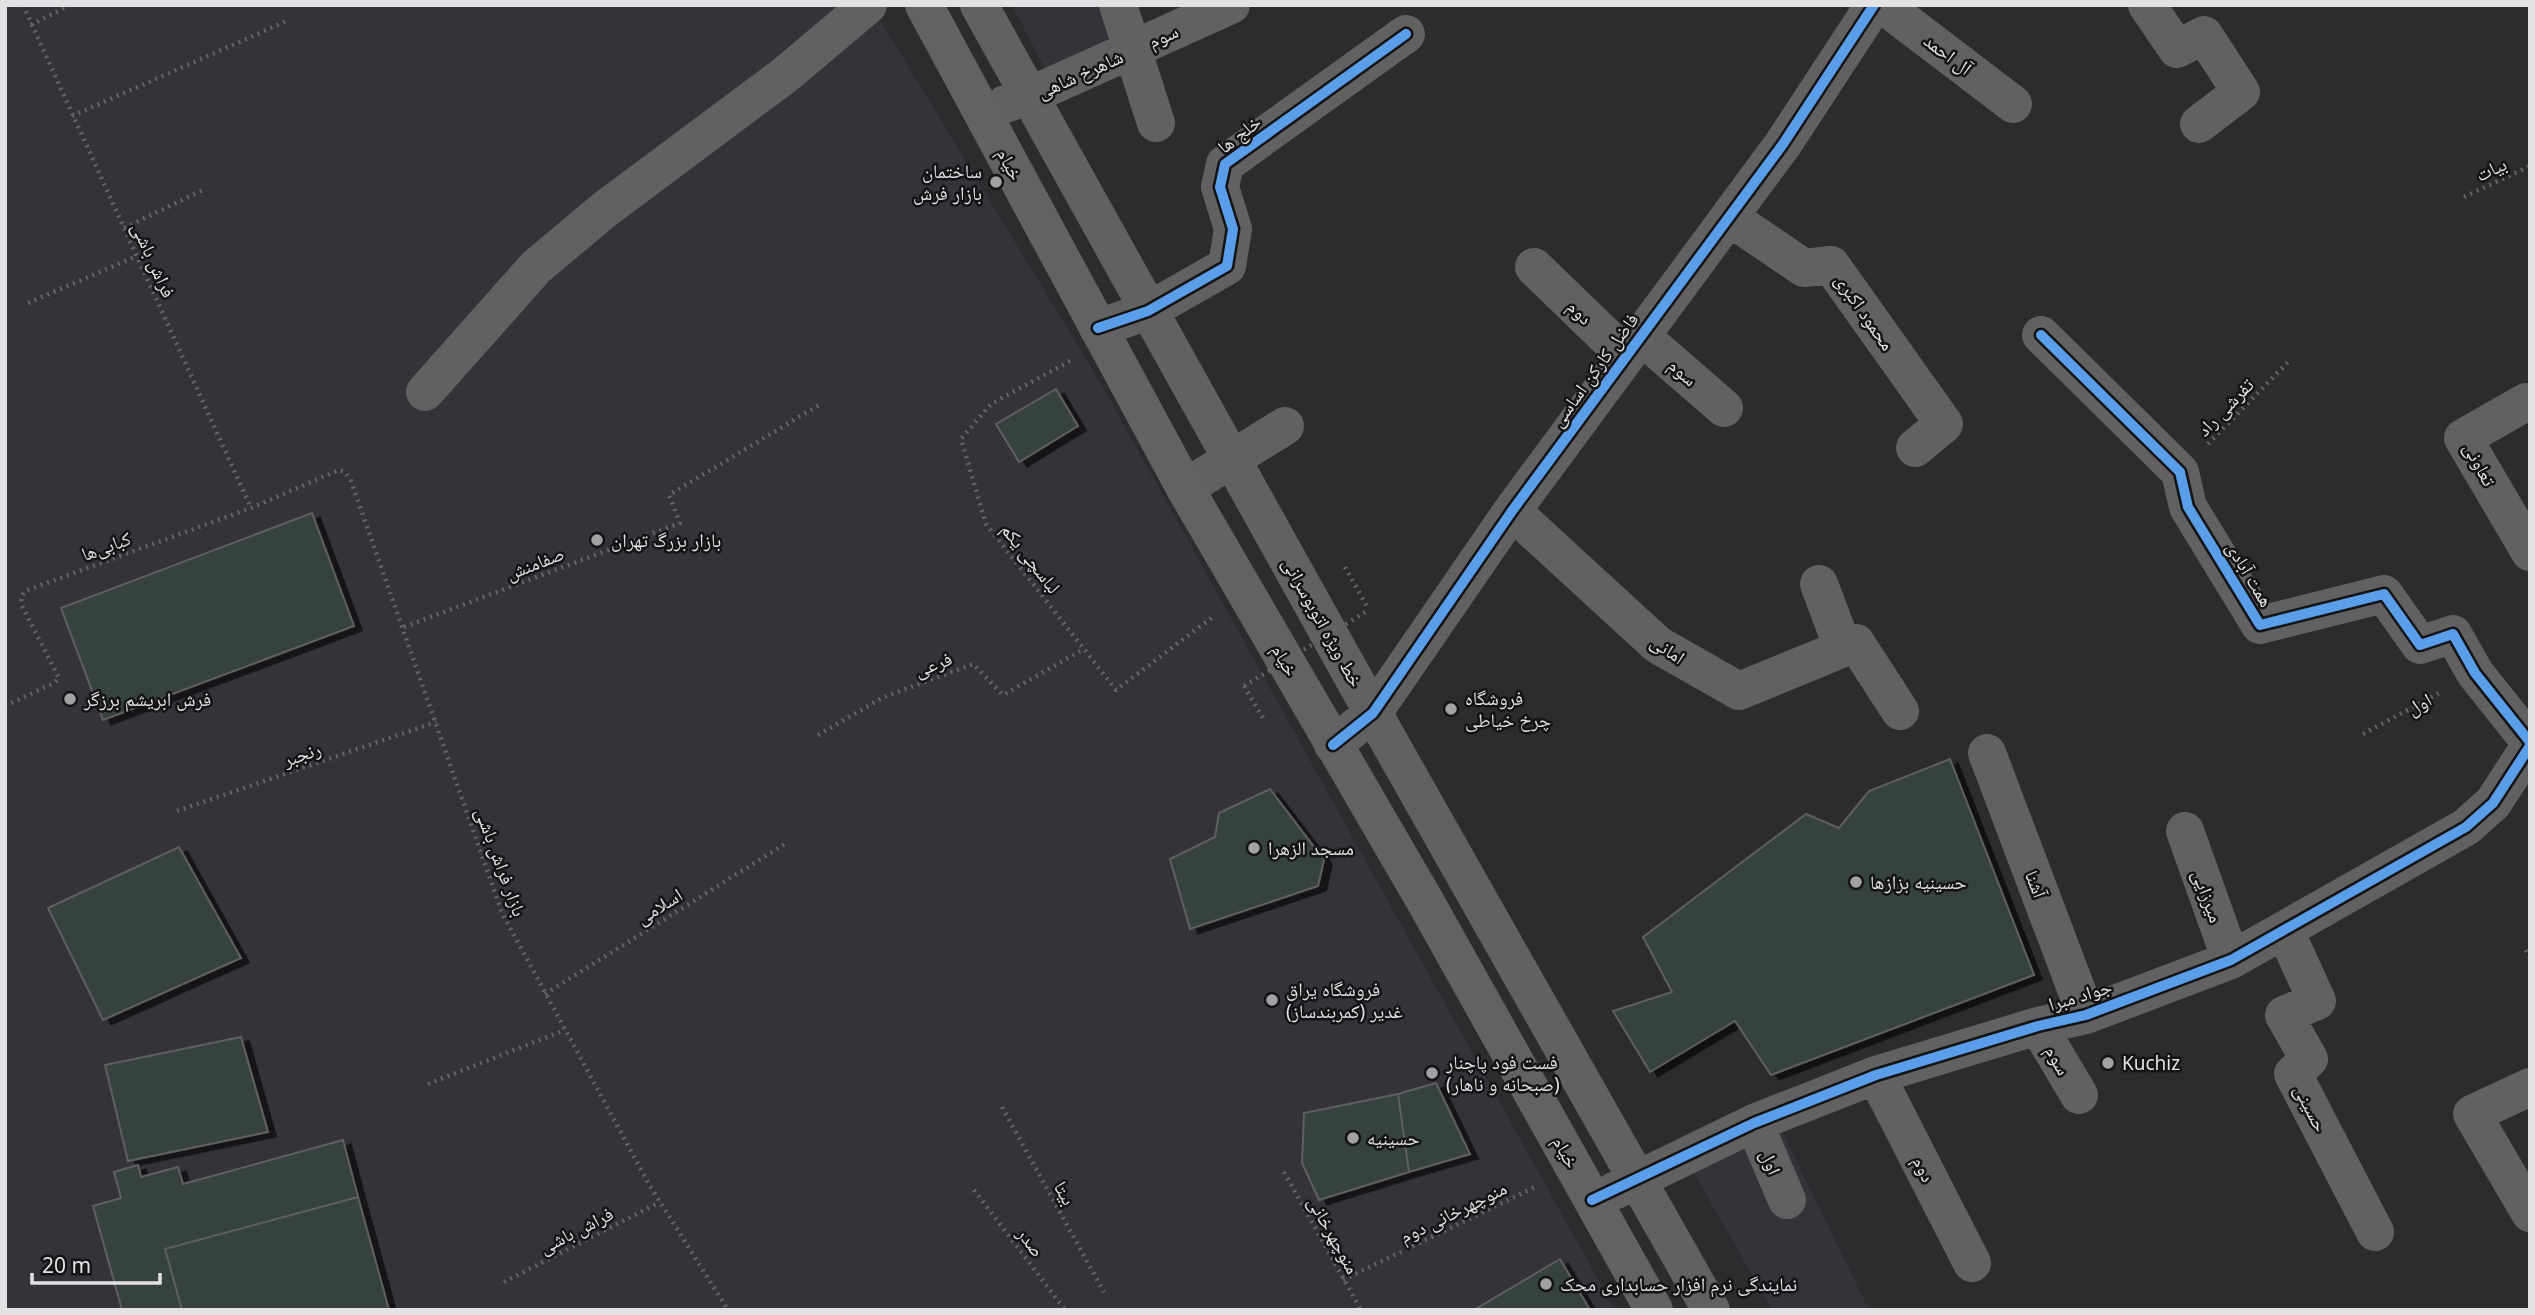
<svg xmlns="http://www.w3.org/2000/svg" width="2535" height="1315" font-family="'Noto Sans','Noto Naskh Arabic',sans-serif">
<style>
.built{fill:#36323a}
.building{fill:#36433f;stroke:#5f5f60;stroke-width:2;filter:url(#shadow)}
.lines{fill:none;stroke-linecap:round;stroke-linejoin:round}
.path{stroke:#666566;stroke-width:4.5;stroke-dasharray:2 5;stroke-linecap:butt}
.minor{stroke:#616161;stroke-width:38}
.major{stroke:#626163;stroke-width:38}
.path-bridge{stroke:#666566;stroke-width:4.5;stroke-dasharray:2 5;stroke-linecap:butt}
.cycleway-casing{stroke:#141315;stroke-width:15}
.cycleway{stroke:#5a9eea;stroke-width:10}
.poi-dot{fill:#a2a1a3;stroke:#141315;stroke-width:2.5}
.labels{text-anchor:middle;stroke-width:5;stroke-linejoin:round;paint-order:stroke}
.street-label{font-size:19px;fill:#e2e1e3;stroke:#141315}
.poi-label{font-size:19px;fill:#e2e1e3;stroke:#141315;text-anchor:start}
</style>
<defs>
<filter id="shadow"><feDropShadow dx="8" dy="4.5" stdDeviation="0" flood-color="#0009"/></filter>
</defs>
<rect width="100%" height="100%" fill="#2c2b2d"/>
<path class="built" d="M5 5H871L1100 382 1615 1310H5Z
M1012 5H1100L1113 44 1047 73Z
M1780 1127 1869 1310H1772L1690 1166Z"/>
<path class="building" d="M1056 389 1078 426 1019 462 996 424Z
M312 513 354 626 103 720 61 608Z
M1950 759 2034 975 1771 1075 1735 1021 1650 1072 1613 1011 1672 992 1643 937 1806 814 1839 828 1869 791Z
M1270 789 1324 860 1318 886 1190 929 1170 859 1215 837 1219 813Z
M179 847 241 958 103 1020 48 908Z
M241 1037 268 1132 128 1161 105 1065Z
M1436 1083 1470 1154 1409 1172 1398 1094Z
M1398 1094 1409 1172 1319 1200 1302 1163 1304 1113Z
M343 1140 358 1197 165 1249 182 1310H122L93 1206 121 1198 114 1172 138 1165 141 1177 178 1167 183 1184Z
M358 1197 389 1310H182L165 1249Z
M1560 1259 1590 1310H1474Z"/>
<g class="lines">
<path class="path" d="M23 5 251 508
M31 25 70 5
M72 116 287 21
M2464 197 2530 166
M124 228 203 190
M28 303 137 256
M1070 361 991 404 961 439 986 524 1116 690 1214 616
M2208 444 2290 360
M1345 567 1369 610
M404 627 680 523 669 495 819 405
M1244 686 1263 718
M5 706 54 683 59 678 22 606 21 597 25 591 251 508 339 470 345 472 351 481 502 913 650 1186 728 1310
M2363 734 2439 693
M818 735 884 697 973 664 1003 695 1084 649
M177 811 436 722
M2526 950 2530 958
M545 994 788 842
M428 1084 565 1030
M1002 1107 1104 1292
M1284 1172 1361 1310
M974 1190 1065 1310
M1343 1280 1537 1186
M504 1282 660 1202"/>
<path class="minor" d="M979 5 1373 713 1711 1310
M1118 5 1156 123
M1883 5 2013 104
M2147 5 2177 49 2204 35 2241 92 2199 124
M1005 104 1029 96 1231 5
M1729 217 1804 268 1831 265 1944 424 1915 448
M1534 267 1626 356
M1098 328 1148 311 1227 266 1233 229 1220 187 1225 164 1406 34
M2041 335 2180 472 2188 507 2260 625 2384 594 2420 645 2453 634 2475 673 2530 742
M1641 336 1724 408
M425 392 536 267 604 210 785 75 868 5
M2526 402 2463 438 2530 552
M1185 488 1285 426
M1512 511 1658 645 1739 691 1856 643 1900 711
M1819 584 1843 648
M1333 745 1373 713 1512 511 1783 144 1874 5
M1987 753 2086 1015
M2185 831 2231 960
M2285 931 2317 1001 2284 1015 2309 1059 2293 1074 2375 1232
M2038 1026 2079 1095
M1876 1075 1972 1263
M2530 1087 2472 1114 2530 1213
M1754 1123 1787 1200
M1614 1191 1754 1123 1876 1075 2038 1026 2086 1015 2231 960 2466 827 2493 803 2530 746"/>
<path class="major" d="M924 5 1185 488 1425 901 1654 1310"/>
<path class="path-bridge" d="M1244 686 1369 610"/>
<defs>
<path id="cycleway" d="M1098 328 1148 311 1227 266 1233 229 1220 187 1225 164 1406 34
M2041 335 2180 472 2188 507 2260 625 2384 594 2420 645 2453 634 2475 673 2530 742
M1333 745 1373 713 1512 511 1783 144 1874 5
M1592 1200 1754 1123 1876 1075 2038 1026 2086 1015 2231 960 2466 827 2493 803 2530 746"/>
</defs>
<use href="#cycleway" class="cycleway-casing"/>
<use href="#cycleway" class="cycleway"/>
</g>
<g class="poi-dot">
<circle cx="996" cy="182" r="7"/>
<circle cx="597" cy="540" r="7"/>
<circle cx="70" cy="699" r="7"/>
<circle cx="1451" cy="709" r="7"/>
<circle cx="1254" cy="848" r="7"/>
<circle cx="1856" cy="882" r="7"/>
<circle cx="1272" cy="1000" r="7"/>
<circle cx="2108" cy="1063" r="7"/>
<circle cx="1432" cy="1073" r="7"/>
<circle cx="1353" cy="1138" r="7"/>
<circle cx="1546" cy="1284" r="7"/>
</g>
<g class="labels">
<g class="street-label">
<text transform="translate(1163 36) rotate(-25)" y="7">سوم</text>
<text transform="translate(1948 54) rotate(37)" y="7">آل احمد</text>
<text transform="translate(1080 74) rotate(-24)" y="7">شاهرخ شاهی</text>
<text transform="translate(1239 134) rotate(-38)" y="7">خلج ها</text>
<text transform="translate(1010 164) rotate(62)" y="7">خیام</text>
<text transform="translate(2491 169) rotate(-25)" y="7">بیات</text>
<text transform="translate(154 260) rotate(66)" y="7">فراش باشی</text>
<text transform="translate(1580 312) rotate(44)" y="7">دوم</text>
<text transform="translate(1865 312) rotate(55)" y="7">محمود اکبری</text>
<text transform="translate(1594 370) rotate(-54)" y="7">فاضل کارکن اساسی</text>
<text transform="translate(1683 372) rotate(41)" y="7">سوم</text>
<text transform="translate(2225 407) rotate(-46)" y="7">تفرشی راد</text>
<text transform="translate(2480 464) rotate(62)" y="7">تعاونی</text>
<text transform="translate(106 546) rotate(-20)" y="7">کبابی‌ها</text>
<text transform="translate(1031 558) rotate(52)" y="7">لباسچی یکم</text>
<text transform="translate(535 563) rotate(-21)" y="7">صفامنش</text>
<text transform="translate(2250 574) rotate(59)" y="7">همت آبادی</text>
<text transform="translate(1323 622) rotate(61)" y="7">خط ویژه اتوبوسرانی</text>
<text transform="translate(1668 649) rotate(34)" y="7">امانی</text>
<text transform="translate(1285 660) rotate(60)" y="7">خیام</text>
<text transform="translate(933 664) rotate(-20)" y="7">فرعی</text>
<text transform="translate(2419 704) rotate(-29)" y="7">اول</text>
<text transform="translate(302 754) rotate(-19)" y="7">رنجبر</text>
<text transform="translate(501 862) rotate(70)" y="7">بازار فراش باشی</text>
<text transform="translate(2036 884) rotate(69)" y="7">آشنا</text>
<text transform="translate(2208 896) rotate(70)" y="7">میرزایی</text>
<text transform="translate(659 906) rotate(-32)" y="7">اسلامی</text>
<text transform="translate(2080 995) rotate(-17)" y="7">جواد مبرا</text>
<text transform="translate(2058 1060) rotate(60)" y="7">سوم</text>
<text transform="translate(2311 1108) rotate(63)" y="7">حسینی</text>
<text transform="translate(1566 1152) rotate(61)" y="7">خیام</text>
<text transform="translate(1771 1162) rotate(67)" y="7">اول</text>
<text transform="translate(1924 1169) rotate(63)" y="7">دوم</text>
<text transform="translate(1065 1193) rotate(61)" y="7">بیتا</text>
<text transform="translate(1453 1212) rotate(-26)" y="7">منوچهرخانی دوم</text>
<text transform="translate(576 1230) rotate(-27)" y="7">فراش باشی</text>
<text transform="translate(1334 1235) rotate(61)" y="7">منوچهرخانی</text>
<text transform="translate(1031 1242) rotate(53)" y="7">صدر</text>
</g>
<g class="poi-label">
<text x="982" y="178" text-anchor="end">ساختمان<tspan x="982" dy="22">بازار فرش</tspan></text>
<text x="611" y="547">بازار بزرگ تهران</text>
<text x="1465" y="705">فروشگاه<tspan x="1465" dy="22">چرخ خیاطی</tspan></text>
<text x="84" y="706">فرش ابريشم برزگر</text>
<text x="1268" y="855">مسجد الزهرا</text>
<text x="1870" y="889">حسینیه بزازها</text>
<text x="1286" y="996">فروشگاه یراق<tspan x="1286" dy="22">غدیر (کمربندساز)</tspan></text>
<text x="1446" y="1069">فست فود پاچنار<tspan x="1446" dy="22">(صبحانه و ناهار)</tspan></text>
<text x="2122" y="1070">Kuchiz</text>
<text x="1367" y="1145">حسینیه</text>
<text x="1560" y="1291">نمایندگی نرم افزار حسابداری محک</text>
</g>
</g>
<rect width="2535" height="1315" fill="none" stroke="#e2e1e3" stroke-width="14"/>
<path d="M32 1273v10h128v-10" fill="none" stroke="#e2e1e3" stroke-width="3.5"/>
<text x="42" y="1273" font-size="21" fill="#e2e1e3" stroke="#141315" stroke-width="5" paint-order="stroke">20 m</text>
</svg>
